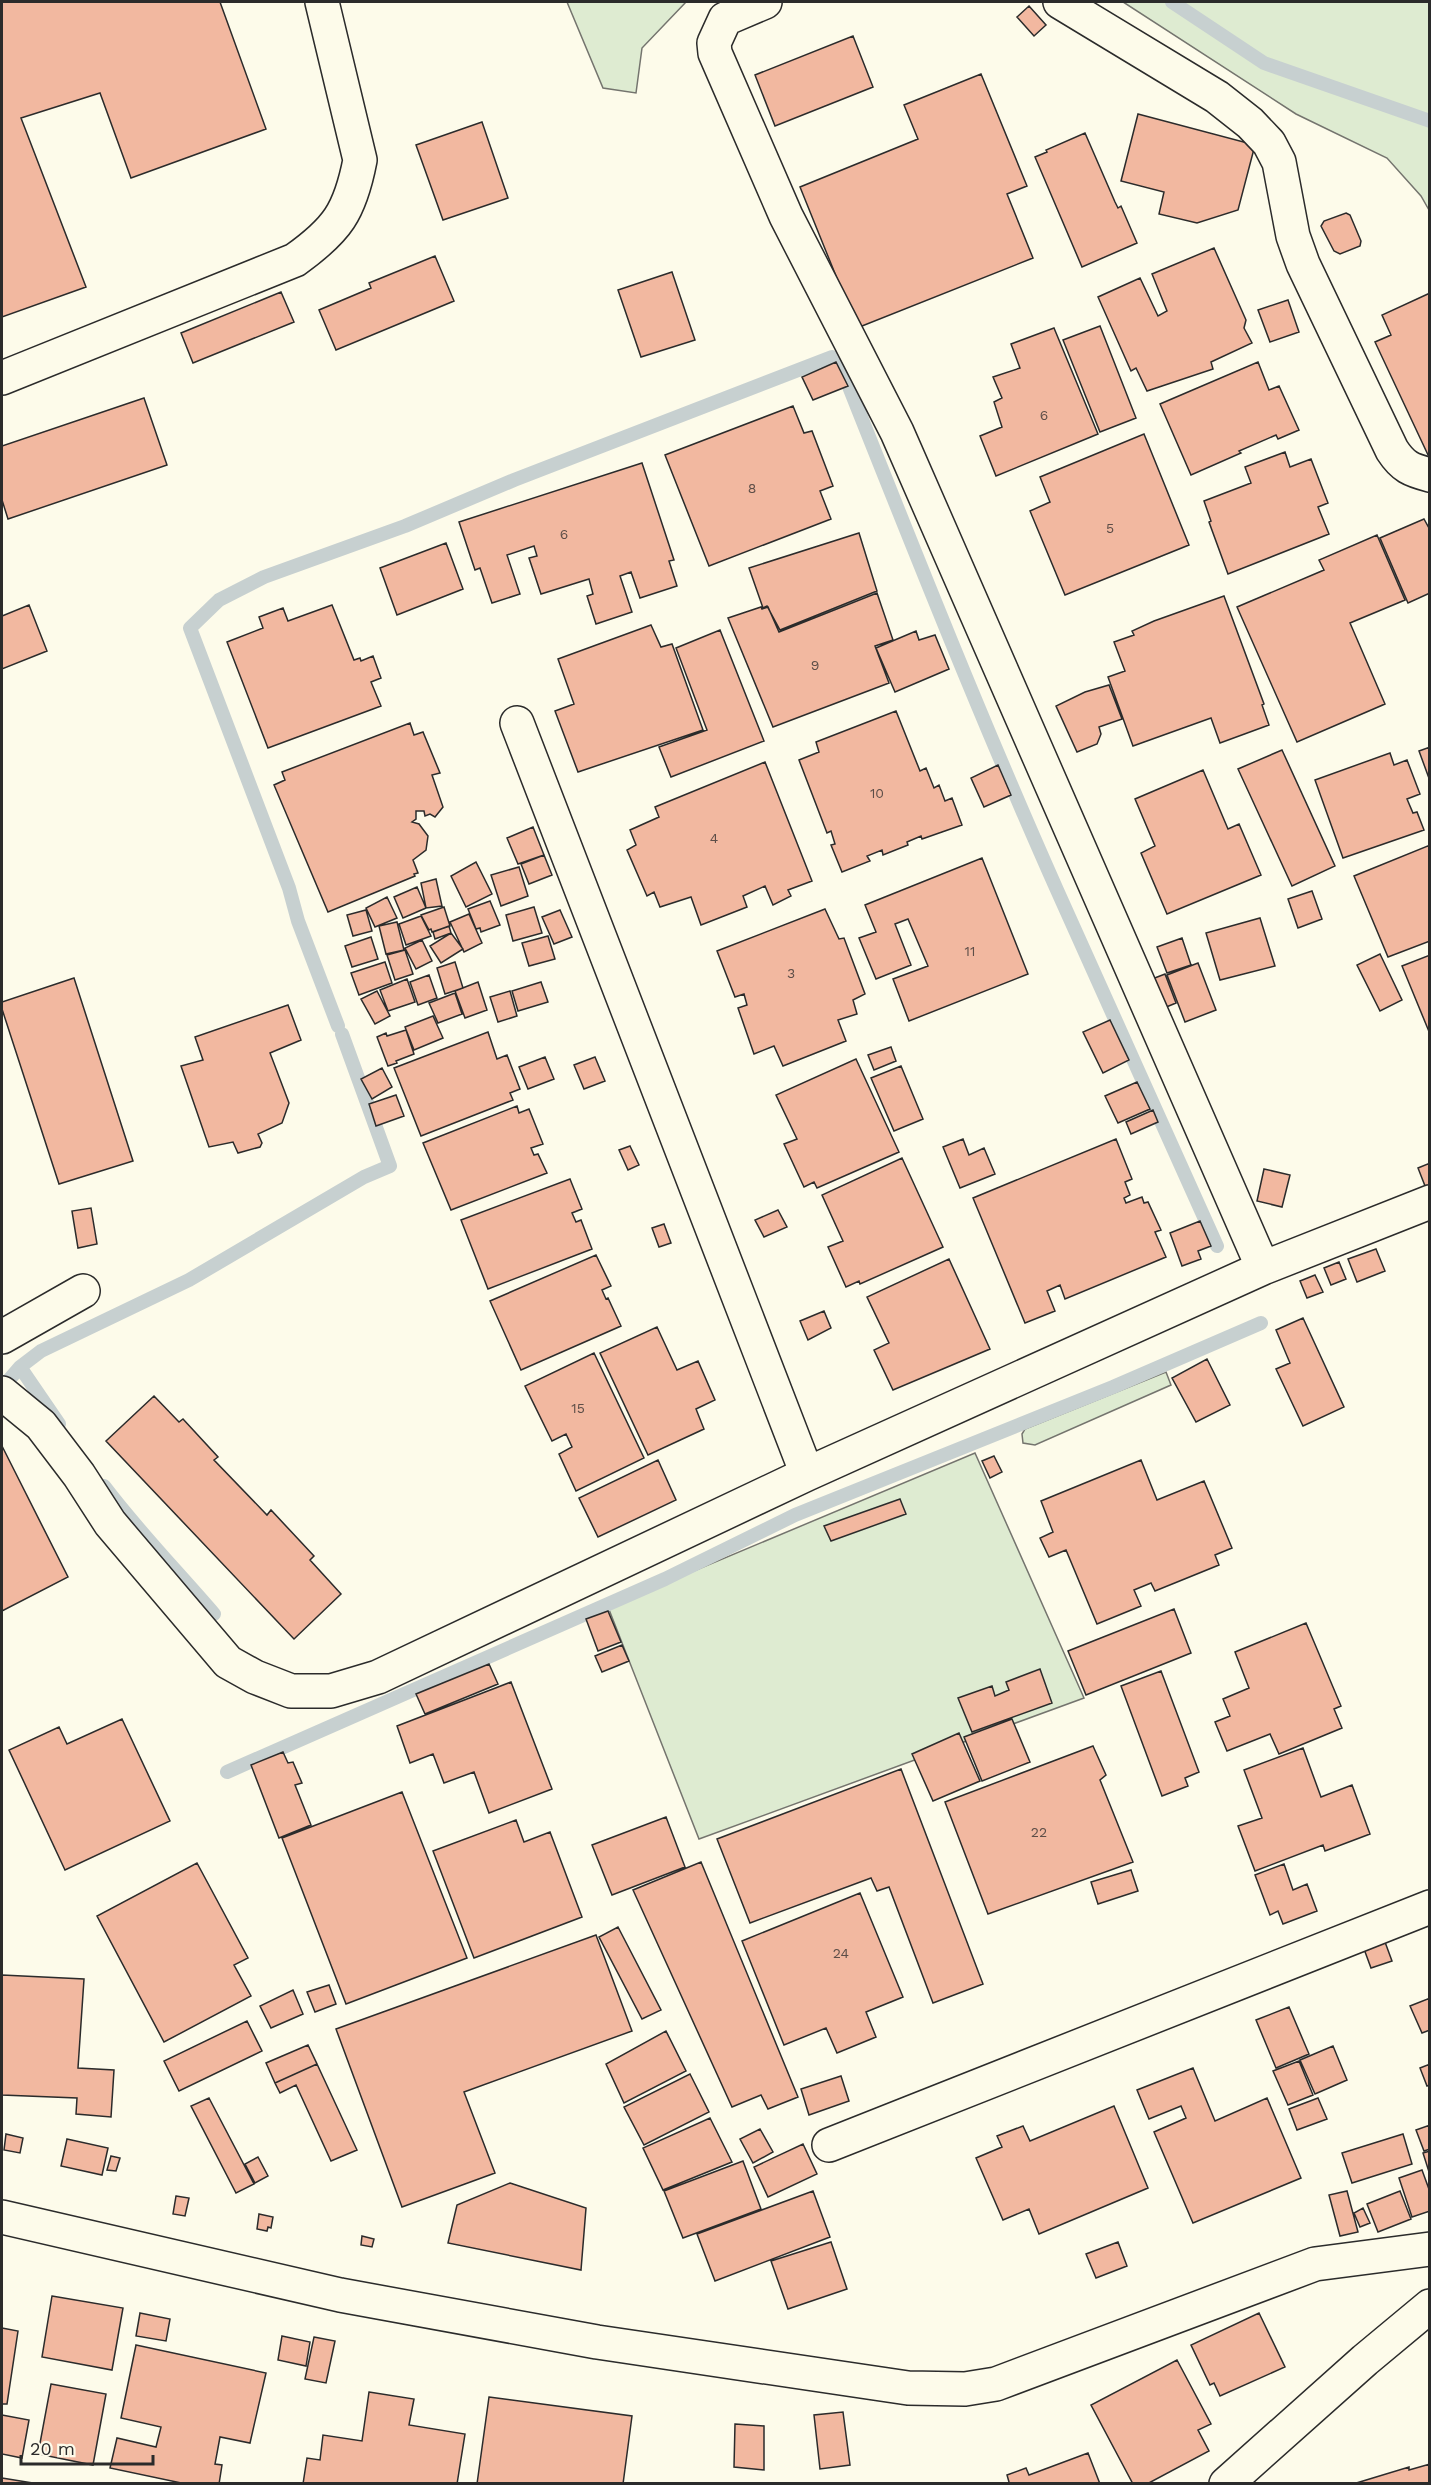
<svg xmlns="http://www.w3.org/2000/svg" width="1431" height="2485" font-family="'Work Sans',sans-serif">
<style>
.green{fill:#deebd1;stroke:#74746e;stroke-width:1.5}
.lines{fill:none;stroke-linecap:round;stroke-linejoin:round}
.stream{stroke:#c7d0d0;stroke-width:14}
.building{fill:#f2b8a0;stroke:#2b2b2b;stroke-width:1.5}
.minor-casing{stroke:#2b2b2b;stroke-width:36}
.minor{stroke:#fdfbea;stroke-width:33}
.labels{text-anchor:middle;stroke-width:4.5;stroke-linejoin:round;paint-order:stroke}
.number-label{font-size:14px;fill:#5d4e48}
</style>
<rect width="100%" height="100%" fill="#fdfbea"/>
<path class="green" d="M567 2H686L642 48 636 93 603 88Z
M1123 2H1429V210L1421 196 1387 158 1296 114Z
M1166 1372 1171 1385 1035 1445 1023 1443 1022 1434 1025 1429Z
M975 1453 1084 1698 699 1839 608 1607Z"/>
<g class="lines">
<path class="stream" d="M1172 2 1264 63 1430 121
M338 1026 298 921 289 888 190 628 219 600 264 577 405 526 514 480 832 357 840 364C910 540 980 717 1057 890 1110 1009 1164 1127 1217 1246
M20 1367 59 1424
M2 1388 20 1367 41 1351 189 1280 364 1177 390 1166 342 1034
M104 1486C138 1531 177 1571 214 1614
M227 1772 665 1579 795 1515 1113 1387 1261 1323"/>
</g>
<path class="building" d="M2 2H220L266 129 131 178 100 93 21 118 86 287 2 317Z
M1029 6 1046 25 1034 36 1017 17Z
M853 36 873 87 775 126 755 75Z
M981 74 1027 186 1007 194 1033 258 857 328 800 187 918 139 904 105Z
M1138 114 1255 145 1238 210 1197 223 1159 214 1164 192 1121 181Z
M482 122 508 198 443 220 416 145Z
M1085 133 1115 202 1118 208 1121 206 1137 243 1082 267 1035 157 1047 152 1046 150Z
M1346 213 1350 215 1361 241 1360 246 1340 254 1334 251 1321 226 1324 221Z
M1214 248 1246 320 1244 328 1252 343 1211 362 1213 369 1147 391 1136 368 1131 371 1098 297 1140 278 1158 316 1167 311 1152 274Z
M435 256 454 301 336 350 319 310 371 288 369 283Z
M672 272 695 340 641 357 618 290Z
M281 292 294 322 193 363 181 333Z
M1430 293V457H1429L1375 342 1391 335 1382 315Z
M1288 300 1299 332 1270 342 1258 310Z
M1100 326 1136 418 1100 432 1063 340Z
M1054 328 1098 434 996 476 980 436 1002 427 994 402 1002 398 993 377 1020 368 1011 344Z
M836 362 848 386 813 400 802 377Z
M1258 362 1269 390 1279 386 1299 430 1278 439 1276 435 1239 451 1241 453 1191 475 1160 404Z
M144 398 167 465 8 519 2 500V446Z
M793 406 804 433 812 431 833 486 820 491 831 519 709 566 665 455Z
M1144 434 1189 545 1065 595 1030 511 1050 502 1040 477Z
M1285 452 1290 467 1311 459 1328 503 1318 507 1329 534 1228 574 1209 522 1211 521 1204 501 1251 483 1245 467Z
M642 463 674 560 669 561 677 586 640 598 631 572 620 576 632 612 596 624 587 596 593 594 589 579 541 594 529 558 537 556 534 546 507 555 520 594 492 603 480 568 475 570 459 522Z
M1424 519 1430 530V593L1408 603 1380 538Z
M859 533 877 591 780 630 767 606 763 608 749 568Z
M1377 535 1405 600 1350 623 1385 704 1297 742 1237 607 1324 570 1319 560Z
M446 543 463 589 397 615 380 568Z
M877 593 893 640 875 646 889 683 773 727 728 618 761 607 762 609 768 607 779 632Z
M1224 596 1264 704 1262 705 1269 725 1220 743 1211 718 1133 746 1108 677 1125 671 1114 642 1134 635 1132 631 1154 621Z
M29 605 47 651 2 669V616Z
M332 605 354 660 360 658 361 661 373 656 381 678 371 682 381 706 268 748 227 642 263 628 259 617 283 608 288 621Z
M651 625 661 647 672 644 703 730 578 772 555 711 574 704 558 659Z
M720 630 764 741 671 777 659 747 707 730 676 648Z
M916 631 919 640 935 635 949 669 895 692 876 648Z
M1109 685 1122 719 1099 727 1101 734 1097 744 1077 752 1056 706 1085 692Z
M896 711 920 771 926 768 934 788 939 785 945 801 952 798 962 825 922 839 921 836 907 842 908 845 883 855 882 850 867 856 870 861 842 872 831 845 835 844 831 831 827 833 799 760 819 752 816 742Z
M410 723 414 735 423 732 440 773 432 775 443 807 435 817 430 814 425 816 424 811H416V819L412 822 419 824 428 836 426 850 413 860 418 873 414 874 415 876 328 912 274 785 285 780 282 772Z
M1430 747V781L1419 751Z
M1282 750 1335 866 1292 886 1238 769Z
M1390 753 1394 765 1407 760 1420 794 1407 799 1413 813 1417 812 1424 830 1343 858 1315 780Z
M765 762 812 881 788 890 791 896 773 905 765 886 743 896 747 907 701 925 691 897 660 907 654 892 647 896 627 850 636 845 630 830 659 817 655 807Z
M998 765 1011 795 984 807 971 778Z
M1203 770 1228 829 1239 824 1261 875 1167 914 1141 853 1155 846 1135 799Z
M533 827 544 855 518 864 507 838Z
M1430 845V941L1388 957 1354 876Z
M544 855 552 875 529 884 521 864Z
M982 858 1028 974 909 1021 893 979 928 966 908 919 895 924 911 965 876 979 859 938 876 932 865 905Z
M476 862 492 894 466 907 451 876Z
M519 867 528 896 501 906 491 875Z
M436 879 442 906 426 908 421 883Z
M417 887 426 908 403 918 394 897Z
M1312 891 1322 919 1298 928 1288 899Z
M387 897 397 918 375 927 366 908Z
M490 901 500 925 481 932 480 928 476 929 468 909Z
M444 907 450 926 432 932 431 929 429 930 421 915Z
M534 907 542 933 513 941 506 915Z
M825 909 839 939 844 938 865 994 853 1000 857 1014 838 1020 846 1041 783 1066 774 1046 754 1054 738 1008 747 1005 744 994 735 997 717 951Z
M366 910 372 931 353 936 347 915Z
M560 910 572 937 554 944 542 917Z
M469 914 482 943 464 952 450 922Z
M421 916 431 936 406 945 399 924Z
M1260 918 1275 966 1220 980 1206 933Z
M397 922 404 950 386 954 379 926Z
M449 926 451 933 435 939 433 932Z
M451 933 463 949 441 963 430 946Z
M548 936 555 959 529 966 522 943Z
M371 937 378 959 352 967 345 946Z
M1182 938 1191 965 1167 973 1157 947Z
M422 940 432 961 416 969 405 948Z
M405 950 413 974 395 980 387 955Z
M1380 954 1402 1000 1380 1011 1357 965Z
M1430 955V1034L1402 966Z
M385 962 392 983 359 995 351 973Z
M455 962 463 988 445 994 437 968Z
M1198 963 1216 1010 1185 1022 1167 975Z
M1165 974 1176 1003 1159 1010 1147 981Z
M429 975 437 998 418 1005 410 982Z
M74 978 133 1161 59 1184 2 1009V1002Z
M407 979 415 1002 388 1011 380 990Z
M478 982 487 1010 465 1018 455 991Z
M541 982 548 1002 518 1011 512 991Z
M377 991 390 1016 375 1024 361 999Z
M510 991 517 1016 498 1022 490 997Z
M455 993 462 1014 438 1023 429 1003Z
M288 1005 301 1040 270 1053 289 1103 282 1123 258 1134 262 1143 260 1147 238 1153 233 1142 209 1147 181 1066 203 1060 195 1037Z
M433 1016 443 1038 414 1050 405 1027Z
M1110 1020 1129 1060 1103 1073 1083 1032Z
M406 1030 414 1054 396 1061 397 1063 388 1066 377 1037 386 1033 387 1036Z
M488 1032 497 1059 507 1055 520 1089 510 1093 513 1100 421 1136 394 1068Z
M891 1047 896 1061 874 1070 868 1055Z
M545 1057 554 1079 528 1089 519 1067Z
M595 1057 605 1081 584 1089 574 1065Z
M856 1059 899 1152 817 1188 814 1182 804 1187 784 1144 797 1139 776 1095Z
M901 1066 923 1119 894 1131 871 1078Z
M382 1068 392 1087 372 1099 361 1079Z
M1137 1082 1150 1109 1118 1123 1105 1096Z
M396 1095 404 1116 376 1126 369 1104Z
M517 1106 519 1113 529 1109 543 1144 531 1148 534 1155 538 1154 547 1173 451 1210 423 1143Z
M1153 1110 1158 1122 1131 1134 1126 1122Z
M963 1139 969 1155 984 1148 995 1174 960 1188 943 1147Z
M1116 1139 1132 1179 1125 1182 1130 1195 1124 1198 1126 1203 1142 1197 1144 1203 1148 1202 1161 1230 1155 1232 1166 1257 1065 1299 1060 1285 1047 1291 1055 1311 1025 1323 973 1198Z
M630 1146 639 1165 628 1170 619 1150Z
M902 1158 943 1247 860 1284 859 1281 846 1287 828 1247 843 1241 822 1195Z
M1430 1163V1190L1427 1191 1418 1168Z
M1264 1169 1290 1175 1282 1207 1257 1201Z
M570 1179 582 1209 572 1213 576 1222 581 1220 592 1249 488 1289 461 1220Z
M91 1208 97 1244 78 1248 72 1211Z
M778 1210 787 1227 764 1237 755 1220Z
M1200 1221 1211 1246 1198 1251 1201 1259 1182 1266 1170 1233Z
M664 1224 671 1243 659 1247 652 1228Z
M1376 1249 1385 1271 1357 1282 1348 1259Z
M596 1255 611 1286 602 1290 606 1299 608 1298 621 1326 521 1370 490 1301Z
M949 1259 990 1349 893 1390 874 1350 889 1343 867 1297Z
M1339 1262 1346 1279 1331 1285 1324 1268Z
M1315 1275 1323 1292 1307 1298 1300 1281Z
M824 1311 831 1328 808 1340 800 1321Z
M1303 1318 1344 1407 1303 1426 1276 1369 1290 1363 1276 1330Z
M657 1327 677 1370 698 1361 715 1400 696 1409 704 1429 648 1455 600 1353Z
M594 1353 644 1458 576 1491 559 1454 572 1447 566 1434 552 1441 525 1386Z
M1207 1359 1230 1405 1196 1422 1172 1378Z
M154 1396 179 1422 183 1419 218 1457 214 1460 267 1515 271 1510 314 1556 310 1560 341 1594 294 1639 106 1441Z
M2 1446 68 1577 2 1611Z
M994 1456 1002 1472 990 1478 982 1461Z
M658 1460 676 1500 598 1537 579 1498Z
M1141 1460 1157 1500 1204 1481 1232 1548 1215 1555 1219 1565 1155 1591 1151 1583 1134 1590 1141 1606 1097 1624 1066 1550 1049 1557 1040 1538 1053 1532 1041 1501Z
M900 1499 906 1514 831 1541 824 1526Z
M1174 1609 1191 1653 1086 1695 1068 1651Z
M608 1611 621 1642 598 1651 586 1619Z
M1306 1623 1341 1706 1334 1709 1342 1728 1279 1754 1270 1734 1227 1751 1215 1722 1230 1716 1223 1699 1249 1688 1235 1652Z
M622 1645 629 1661 602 1672 595 1656Z
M489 1664 498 1684 425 1714 416 1694Z
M1040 1669 1052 1703 972 1732 958 1698 992 1686 995 1696 1009 1690 1006 1682Z
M1161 1671 1199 1772 1185 1778 1188 1786 1162 1796 1121 1686Z
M511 1682 552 1789 489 1813 474 1772 444 1783 433 1754 410 1763 397 1726Z
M122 1719 170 1821 65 1870 9 1750 59 1727 67 1744Z
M1012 1719 1030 1762 982 1781 964 1737Z
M959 1733 980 1781 933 1801 912 1754Z
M1093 1746 1106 1775 1100 1780 1133 1862 988 1914 945 1802Z
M1303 1748 1321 1797 1352 1785 1370 1834 1325 1851 1323 1845 1255 1871 1238 1826 1262 1818 1244 1770Z
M283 1752 288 1763 293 1762 302 1783 295 1785 311 1825 279 1838 251 1765Z
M901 1769 983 1984 933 2003 889 1887 877 1891 871 1878 750 1923 717 1839Z
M402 1792 467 1958 346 2004 282 1838Z
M666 1817 685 1867 612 1895 592 1845Z
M516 1820 524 1842 550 1832 582 1917 474 1958 433 1851Z
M701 1862 798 2097 768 2109 761 2095 732 2107 633 1890Z
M197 1863 248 1958 234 1965 251 1996 164 2042 97 1916Z
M1284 1864 1293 1890 1307 1884 1317 1911 1283 1924 1278 1911 1270 1915 1255 1875Z
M1131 1870 1138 1891 1098 1904 1091 1882Z
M860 1893 903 1997 866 2012 876 2037 837 2053 826 2028 784 2045 742 1941Z
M618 1927 661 2010 642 2019 599 1937Z
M596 1935 632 2031 464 2092 495 2173 402 2207 336 2029Z
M1385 1942 1392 1961 1371 1968 1364 1949Z
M2 1975 84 1979 78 2068 114 2070 111 2117 76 2114 77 2098 2 2095Z
M329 1985 336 2004 315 2012 307 1992Z
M293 1990 303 2014 271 2028 260 2006Z
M1430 1998V2030L1422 2033 1410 2006Z
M1289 2007 1309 2054 1276 2068 1256 2020Z
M247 2021 262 2051 179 2091 164 2061Z
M666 2031 686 2071 624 2103 606 2064Z
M308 2045 317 2064 275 2083 266 2063Z
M1333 2046 1347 2080 1315 2094 1300 2060Z
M1299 2061 1313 2095 1288 2105 1273 2071Z
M317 2064 357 2150 331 2161 296 2085 280 2093 275 2083Z
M1430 2064V2085L1427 2086 1420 2068Z
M1193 2068 1215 2121 1267 2098 1301 2178 1193 2223 1154 2132 1186 2118 1181 2106 1149 2119 1137 2090Z
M690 2074 709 2112 644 2145 624 2107Z
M841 2076 849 2101 809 2115 801 2089Z
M209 2098 254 2184 236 2193 191 2106Z
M1318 2098 1327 2119 1297 2130 1289 2109Z
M1114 2106 1148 2188 1039 2234 1029 2209 1003 2220 976 2158 1002 2147 997 2136 1023 2126 1030 2141Z
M710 2118 732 2162 663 2190 643 2148Z
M1430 2125V2149L1424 2151 1416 2130Z
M760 2129 773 2152 753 2163 740 2139Z
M6 2134 23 2138 20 2153 4 2150Z
M1403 2134 1412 2164 1352 2183 1342 2153Z
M67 2139 108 2148 102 2175 61 2166Z
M803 2144 817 2174 768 2197 754 2167Z
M1430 2151V2175L1423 2153Z
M111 2156 120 2158 116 2171 107 2170Z
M258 2157 268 2176 255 2183 245 2164Z
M743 2161 761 2209 683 2238 664 2191Z
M1422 2170 1430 2192V2211L1412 2217 1399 2178Z
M510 2183 586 2208 581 2270 448 2243 457 2205Z
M813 2191 830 2237 715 2281 697 2234Z
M1347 2191 1358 2232 1340 2236 1329 2195Z
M1400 2191 1411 2219 1378 2232 1367 2204Z
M176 2196 189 2198 185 2216 173 2214Z
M1363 2208 1370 2223 1360 2227 1354 2213Z
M259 2214 273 2217 271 2228 268 2227 267 2231 257 2229Z
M362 2236 374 2239 372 2247 361 2245Z
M831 2242 847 2289 788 2309 771 2261Z
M1118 2242 1127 2266 1096 2278 1086 2254Z
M52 2296 123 2308 112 2370 42 2357Z
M140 2313 170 2319 166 2341 136 2336Z
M1259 2313 1285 2367 1220 2396 1214 2383 1210 2385 1191 2345Z
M2 2328 18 2331 7 2404H2Z
M282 2336 310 2342 306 2366 278 2360Z
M314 2337 335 2341 326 2383 305 2379Z
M136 2345 266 2373 250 2443 220 2437 215 2464 222 2465 219 2484H186L110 2468 117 2438 156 2447 161 2427 121 2418Z
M1177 2360 1211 2424 1198 2430 1209 2451 1147 2484H1133L1091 2405Z
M51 2384 106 2394 93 2465 38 2454Z
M369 2392 414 2399 409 2425 465 2434 457 2484H303L307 2458 320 2460 323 2435 362 2441Z
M489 2397 632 2416 623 2484H477Z
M843 2412 850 2465 820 2469 814 2415Z
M2 2415 29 2420 22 2458 2 2454Z
M735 2424 764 2426V2470L734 2467Z
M1088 2453 1100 2484H1006L1009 2482 1007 2475 1026 2468 1029 2475Z
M1430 2464V2484H1353L1409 2467V2470Z
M2 2478 39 2484H2Z"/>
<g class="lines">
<defs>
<path id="minor" d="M765 2 725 19 714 43 715 53 786 216 897 432 1263 1268
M1060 2 1217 97 1250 123 1269 143 1279 162 1293 236 1303 264 1392 450C1403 467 1411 470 1430 475
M2 378 295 260C337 230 350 212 360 160L322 2
M517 723 807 1474
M2 1337 83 1291
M2 1393 41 1425 79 1475 110 1523 228 1662 255 1677 291 1691H331L378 1677 807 1474 1263 1268 1430 1202
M829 2145 1430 1907
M2 2217 340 2295 597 2342 908 2388 965 2389 996 2384 1315 2264 1430 2249
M1226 2484 1365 2360 1430 2306"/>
</defs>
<use href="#minor" class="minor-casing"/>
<use href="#minor" class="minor"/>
</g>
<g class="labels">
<g class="number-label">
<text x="1044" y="420">6</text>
<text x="752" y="493">8</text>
<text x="1110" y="533">5</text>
<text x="564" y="539">6</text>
<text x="815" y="670">9</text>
<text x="877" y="798">10</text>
<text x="714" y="843">4</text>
<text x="970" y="956">11</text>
<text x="791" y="978">3</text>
<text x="578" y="1413">15</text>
<text x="1039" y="1837">22</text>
<text x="841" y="1958">24</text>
</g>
</g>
<rect width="1431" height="2485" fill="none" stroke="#2b2b2b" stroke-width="6"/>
<path d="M21 2455v9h132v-9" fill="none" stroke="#2b2b2b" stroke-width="3"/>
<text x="30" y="2455" font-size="18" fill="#2b2b2b" stroke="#fdfbea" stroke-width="4.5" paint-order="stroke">20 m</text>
</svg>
